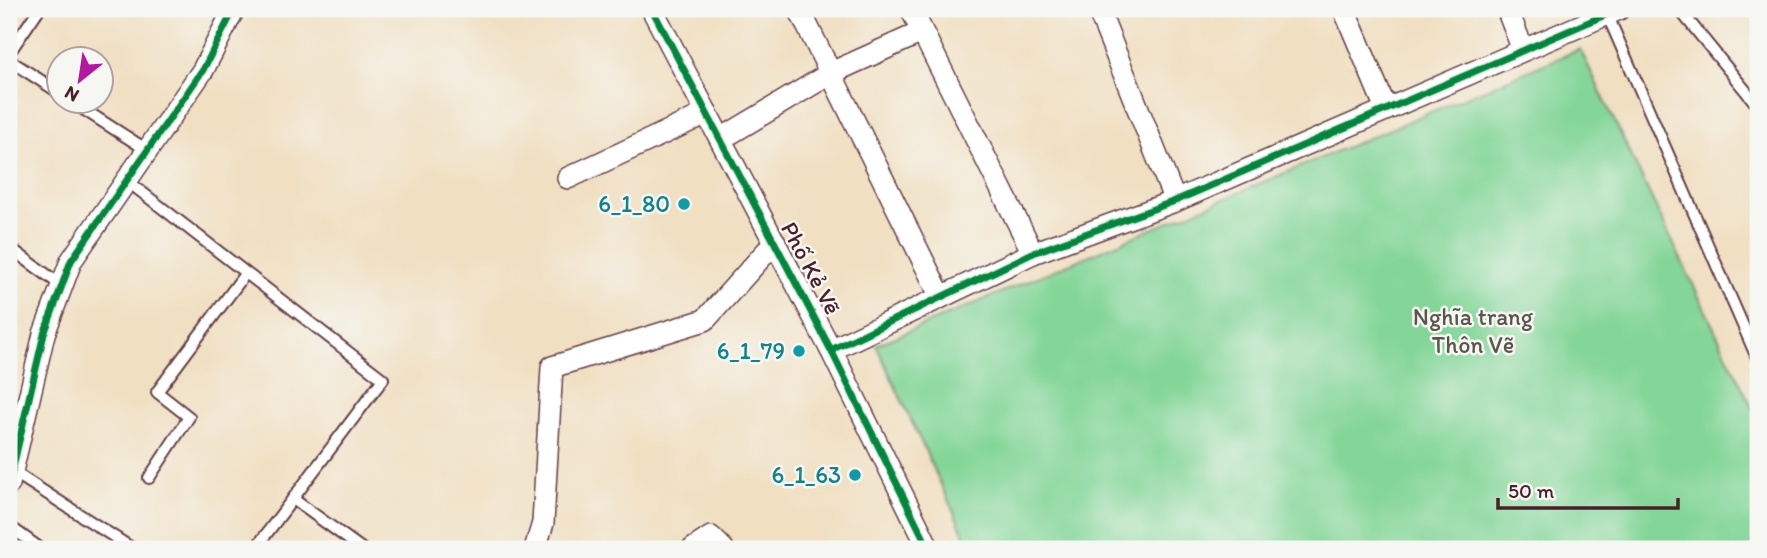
<svg xmlns="http://www.w3.org/2000/svg" width="1767" height="558" viewBox="0 0 1767 558" font-family="Itim,sans-serif">
<style>
.green{fill:#83d698;stroke:#667a62;stroke-width:2}
.lines{fill:none;stroke-linecap:round;stroke-linejoin:round}
.lane-casing{stroke:#633c42;stroke-width:14}
.street-casing{stroke:#633c42;stroke-width:24}
.lane{stroke:#fff;stroke-width:10}
.street{stroke:#fff;stroke-width:21}
.cycleway-casing{stroke:#f6f6f2;stroke-width:11}
.cycleway{stroke:#00873e;stroke-width:7}
.culture-dot{fill:#0f9aa8;stroke:#f6f6f2;stroke-width:2.5}
.labels{text-anchor:middle;stroke-width:5;stroke-linejoin:round;paint-order:stroke}
.culture-label{font-size:24px;fill:#0d838f;stroke:#f6f6f2;text-anchor:end}
.street-label{font-size:24px;fill:#4a1f2b;stroke:#f6f6f2}
.park-label{font-size:24px;fill:#5b564c;stroke:#f6f6f2}
</style>
<rect width="100%" height="100%" fill="#f6f6f2"/>
<filter id="ink" filterUnits="userSpaceOnUse"><feTurbulence type="fractalNoise" baseFrequency=".0143" numOctaves="2"/><feDisplacementMap in="SourceGraphic" scale="14" xChannelSelector="R" yChannelSelector="G"/><feConvolveMatrix kernelMatrix="1 2 1 2 8 2 1 2 1" color-interpolation-filters="sRGB"/></filter>
<filter id="wash" filterUnits="userSpaceOnUse"><feTurbulence type="fractalNoise" baseFrequency=".00686" numOctaves="4" result="noise"/><feDisplacementMap in="SourceGraphic" scale="28" xChannelSelector="R" yChannelSelector="G"/><feGaussianBlur stdDeviation="1.57" result="paint"/><feColorMatrix in="noise" values="0 0 0 0 0 0 0 0 0 0 0 0 0 0 0 0 0 1.4 0 .05"/><feComposite in="paint" operator="in"/></filter>
<g filter="url(#wash)">
<rect width="100%" height="100%" fill="#f0dfc1"/>
<path class="green" d="M1580 49 1758 420V549H971L876 345Z"/>
</g>
<g filter="url(#ink)">
<g class="lines">
<defs>
<g id="lane">
<path d="M1679 9 1758 106"/>
<path d="M1607 14 1758 360"/>
<path d="M9 53 39 9"/>
<path d="M9 60 60 93"/>
<path d="M72 102 147 150"/>
<path d="M126 180 383 379 255 549"/>
<path d="M9 247 62 286"/>
<path d="M12 471 133 549"/>
<path d="M149 478 189 417 157 392 245 274"/>
<path d="M293 499 362 549"/>
<path d="M9 526 41 549"/>
</g>
<g id="street">
<path d="M652 9 831 350 929 549"/>
<path d="M799 9 941 297"/>
<path d="M911 9 1033 253"/>
<path d="M1098 9 1175 201"/>
<path d="M1344 9 1386 109"/>
<path d="M1507 9 1523 50"/>
<path d="M721 139 831 73 922 32"/>
<path d="M568 178 707 113"/>
<path d="M831 350 1033 253 1175 201 1619 9"/>
<path d="M9 484 44 334 71 261 203 70 234 9"/>
<path d="M535 549 543 523 552 367 705 320 775 242"/>
<path d="M693 549 711 537 723 549"/>
</g>
</defs>
<use href="#lane" class="lane-casing"/>
<use href="#street" class="street-casing"/>
<use href="#lane" class="lane"/>
<use href="#street" class="street"/>
<defs>
<g id="cycleway">
<path d="M652 9 831 350 929 549"/>
<path d="M831 350 1033 253 1175 201 1619 9"/>
<path d="M9 484 44 334 71 261 203 70 234 9"/>
</g>
</defs>
<use href="#cycleway" class="cycleway-casing"/>
<use href="#cycleway" class="cycleway"/>
</g>
</g>
<g class="culture-dot">
<circle cx="684" cy="204" r="7"/>
<circle cx="799" cy="351" r="7"/>
<circle cx="855" cy="475" r="7"/>
</g>
<g class="labels">
<g class="culture-label">
<text x="670" y="212">6_1_80</text>
<text x="785" y="359">6_1_79</text>
<text x="841" y="483">6_1_63</text>
</g>
<g class="street-label">
<text transform="translate(811 268) rotate(62)" y="8">Phố Kẻ Vẽ</text>
</g>
<g class="park-label">
<text x="1473" y="325">Nghĩa trang<tspan x="1473" dy="28">Thôn Vẽ</tspan></text>
</g>
</g>
<rect width="1767" height="558" fill="none" stroke="#f6f6f2" stroke-width="35"/>
<g transform="translate(80 80) rotate(210)"><circle r="33" fill="#f6f6f2" stroke="#b1a0a2" stroke-width="2"/>
<path d="M0-5L12 26L0 18L-12 26Z" fill="#b5179e"/>
<text y="-10" font-size="19" font-weight="bold" text-anchor="middle" fill="#4a1f2b">N</text>
</g>
<path d="M1498 498v10h180v-10" fill="none" stroke="#4a1f2b" stroke-width="3.5"/>
<text x="1508" y="498" font-size="21" fill="#4a1f2b" stroke="#f6f6f2" stroke-width="5" paint-order="stroke">50 m</text>
</svg>
